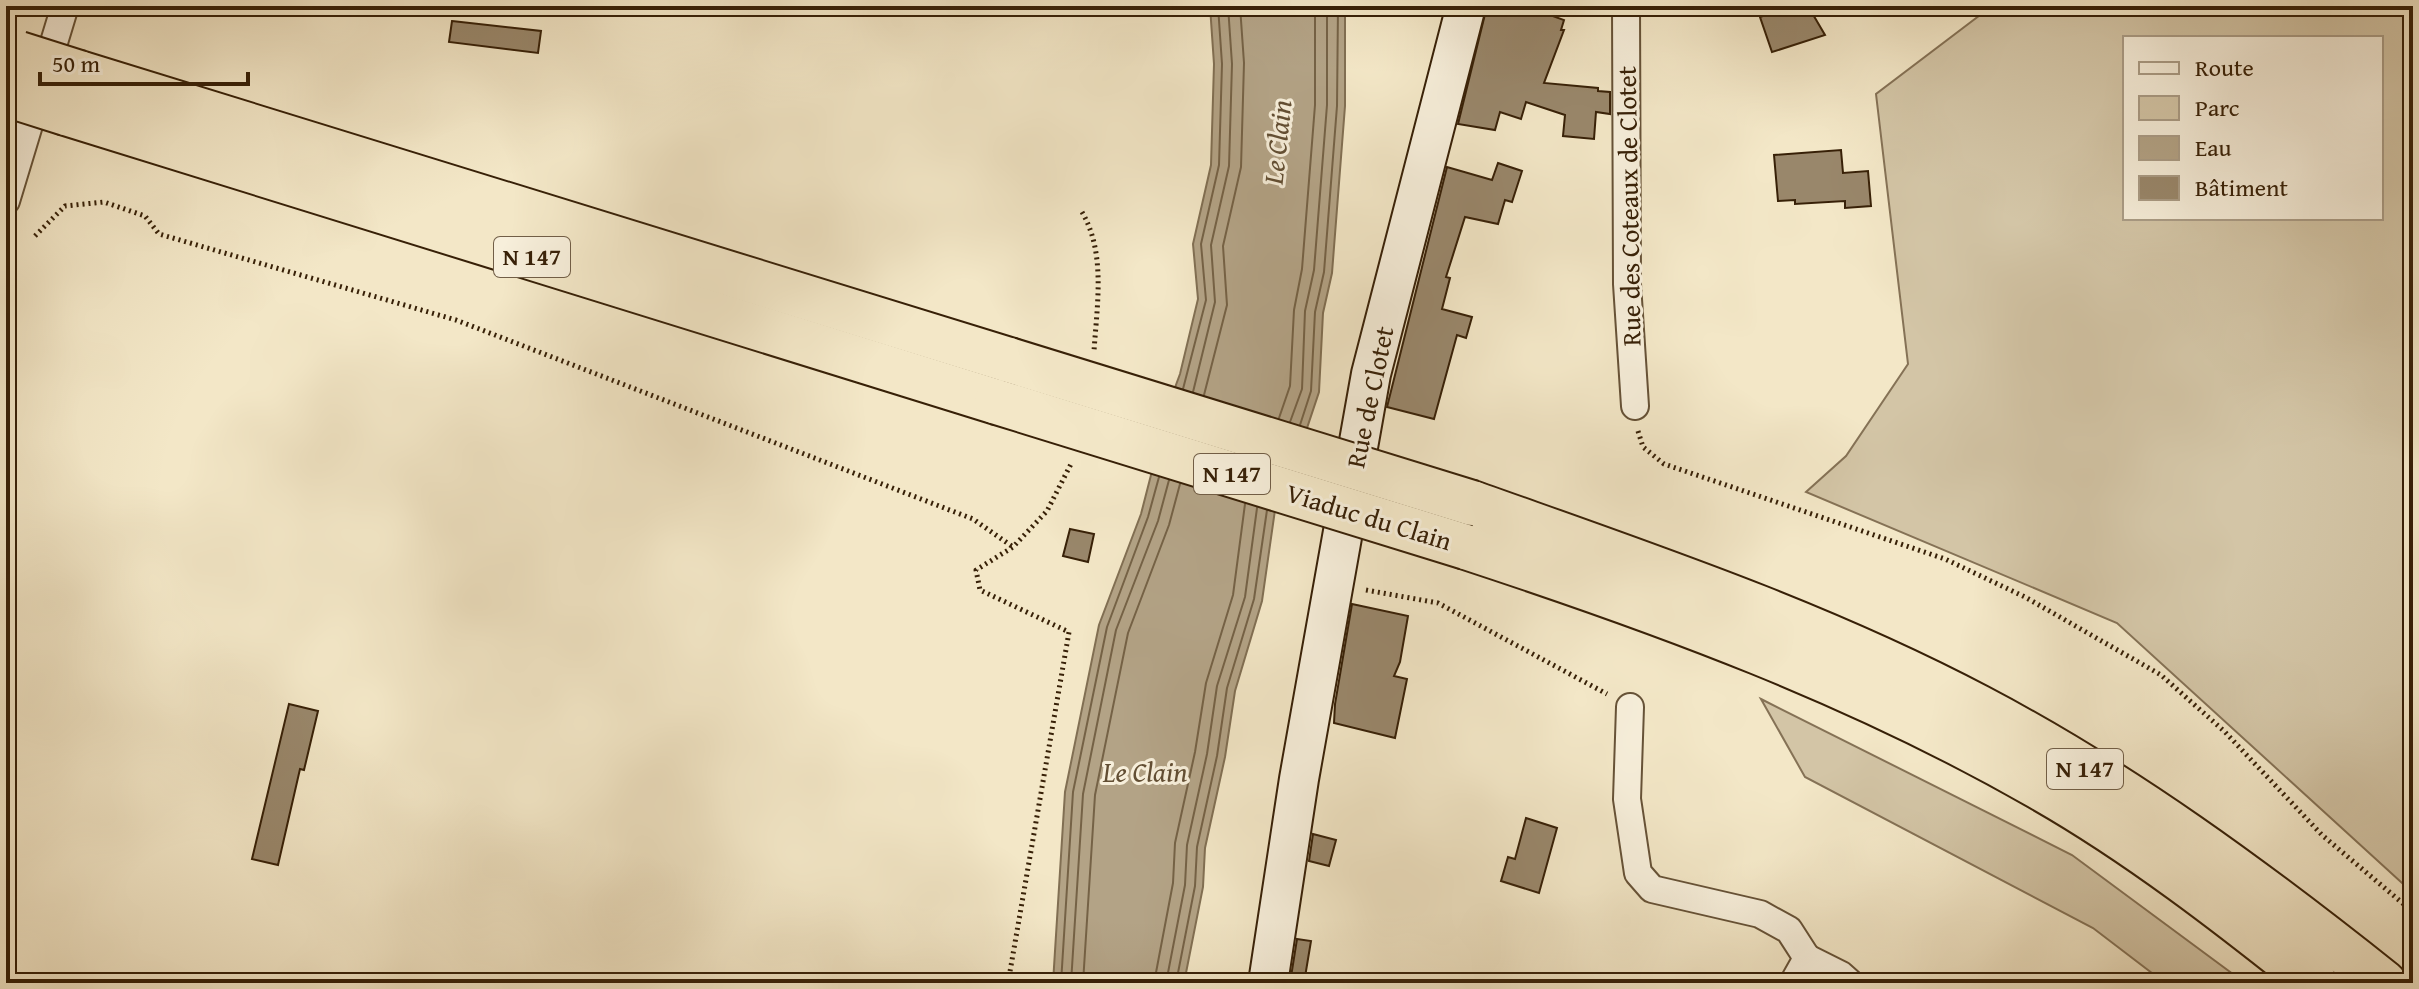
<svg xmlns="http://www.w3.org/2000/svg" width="2419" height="989" viewBox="0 0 2419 989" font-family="'Gentium Book Plus',serif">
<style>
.green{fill:#d3c5a6;stroke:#857256;stroke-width:2;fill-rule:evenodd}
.water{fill:#b3a386;stroke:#816f53;stroke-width:2}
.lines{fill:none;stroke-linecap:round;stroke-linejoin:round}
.shore{stroke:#756246;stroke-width:2}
.building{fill:#99876b;stroke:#372007;stroke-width:2}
.street-casing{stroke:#665237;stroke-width:30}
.secondary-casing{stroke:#372007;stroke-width:42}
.highway-casing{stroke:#372007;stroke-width:48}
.path{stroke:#372007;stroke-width:5;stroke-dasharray:2 4;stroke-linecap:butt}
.street{stroke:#f7efdb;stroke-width:26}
.secondary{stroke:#f7efdb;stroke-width:38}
.highway{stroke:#f3e7c7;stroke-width:44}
.highway-bridge-casing{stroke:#372007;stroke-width:48;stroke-linecap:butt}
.highway-bridge{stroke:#f3e7c7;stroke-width:44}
.labels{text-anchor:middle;stroke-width:6;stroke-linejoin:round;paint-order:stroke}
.shield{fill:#f7efdb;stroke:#715e47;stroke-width:2}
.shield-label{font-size:24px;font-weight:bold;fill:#372007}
.street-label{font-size:26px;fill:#372007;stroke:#f7efdb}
.water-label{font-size:28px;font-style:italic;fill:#624e33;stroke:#f7efdb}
</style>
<rect width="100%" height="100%" fill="#f3e7c7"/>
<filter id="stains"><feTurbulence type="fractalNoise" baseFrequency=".0025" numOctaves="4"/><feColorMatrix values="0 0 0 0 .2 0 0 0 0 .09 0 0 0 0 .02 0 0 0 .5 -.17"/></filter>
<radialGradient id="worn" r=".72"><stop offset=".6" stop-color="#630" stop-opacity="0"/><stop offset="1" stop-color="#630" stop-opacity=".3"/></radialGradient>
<g class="green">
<path d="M1992 6H2413V893L2117 623 1806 492 1846 456 1908 364 1876 94ZM2125 38H2381V218H2125Z"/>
<path d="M1761 699 2072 855 2245 983H2165L2093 928 1805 777Z"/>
</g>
<path class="water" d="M1210 6H1345V106L1332 273 1323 313 1319 392 1292 473 1276 503 1262 601 1235 691 1225 757 1205 848 1203 887 1184 983H1053L1065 792 1099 625 1141 514 1170 401 1180 374 1198 299 1193 244 1211 165 1214 64Z"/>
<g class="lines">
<g class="shore">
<path d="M1183 389 1206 300 1201 244 1219 165 1222 64 1218 6"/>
<path d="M1193 392 1215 302 1211 245 1229 166 1232 64 1228 6"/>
<path d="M1204 395 1227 305 1223 246 1241 167 1244 63 1240 6"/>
<path d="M1279 418 1290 386 1294 310 1302 269 1315 105V6"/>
<path d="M1290 422 1302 389 1305 311 1314 270 1327 105V6"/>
<path d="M1300 425 1311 391 1315 312 1324 272 1337 106 1338 6"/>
<path d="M1061 983 1073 792 1107 627 1148 517 1159 477"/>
<path d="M1071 983 1083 794 1116 630 1158 521 1169 480"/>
<path d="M1083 983 1095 795 1128 633 1169 525 1180 484"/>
<path d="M1154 983 1173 883 1175 843 1195 752 1206 683 1233 595 1245 504"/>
<path d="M1166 983 1185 885 1187 845 1207 754 1217 686 1245 597 1257 508"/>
<path d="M1176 983 1195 886 1197 847 1217 756 1227 688 1254 599 1267 510"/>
</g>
</g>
<g class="building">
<path d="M1487 6H1525L1564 20 1561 30H1564L1544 83 1598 88V91L1610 92V114L1596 112 1594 139 1563 136 1565 115 1526 102 1521 119 1500 112 1495 130 1458 124Z"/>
<path d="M1792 6H1808L1825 35 1772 52 1760 17Z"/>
<path d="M452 21 541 31 538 53 449 42Z"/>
<path d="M1841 150 1843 173 1868 171 1871 206 1845 208V201L1795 204V200L1778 201 1774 155Z"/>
<path d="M1498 163 1522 171 1512 202 1505 200 1498 224 1465 217 1446 277 1450 278 1442 309 1472 317 1466 338 1457 335 1434 419 1387 407 1447 167 1492 180Z"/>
<path d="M1070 529 1094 534 1088 562 1063 556Z"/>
<path d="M1352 604 1408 616 1400 662 1394 676 1407 679 1395 738 1334 723 1335 704Z"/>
<path d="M289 704 318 711 304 770 300 769 278 865 252 859Z"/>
<path d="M1526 818 1557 828 1539 893 1501 881 1508 857 1515 859Z"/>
<path d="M1313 834 1336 840 1329 866 1309 861Z"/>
<path d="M1297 939 1311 941 1304 983H1290Z"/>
</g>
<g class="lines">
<defs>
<g id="street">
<path d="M1626 6 1627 284 1635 406"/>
<path d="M6 201 65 6"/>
<path d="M1630 707 1627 799 1638 873 1652 889 1760 914 1789 930 1807 958 1793 983"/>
<path d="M1807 958 1841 975 1850 983"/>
</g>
<path id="secondary" d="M1268 983 1299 779 1371 374 1466 6"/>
<g id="highway">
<path d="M79 73 1009 360"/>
<path d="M66 113 997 402"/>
<path d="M1472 503C1643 564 1817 622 1978 707 2123 783 2256 881 2384 983"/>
<path d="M1466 547C1664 612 1858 683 2039 787 2136 842 2229 914 2315 983"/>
</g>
</defs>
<use href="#street" class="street-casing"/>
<use href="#secondary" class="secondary-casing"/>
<use href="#highway" class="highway-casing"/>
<g class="path">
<path d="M1082 212C1106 253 1097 305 1094 351"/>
<path d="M35 236 65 206 104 202 145 216 159 234 456 320 973 519 1013 547"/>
<path d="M1638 431 1643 447 1664 464 1945 559 2025 597 2161 675 2225 732 2322 835 2413 912"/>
<path d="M1366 590 1438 603 1607 694"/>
<path d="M1008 983 1069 632 980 590 976 570 1013 547 1047 511 1072 462"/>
</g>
<use href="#street" class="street"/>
<use href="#secondary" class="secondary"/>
<use href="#highway" class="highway"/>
<defs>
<g id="highway-bridge">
<path d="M19 54 79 73"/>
<path d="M6 94 66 113"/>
<path d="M1009 360 1472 503"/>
<path d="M997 402 1466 547"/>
</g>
</defs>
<use href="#highway-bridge" class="highway-bridge-casing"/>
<use href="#highway-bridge" class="highway-bridge"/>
</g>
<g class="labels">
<g class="shield">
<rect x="494" y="237" width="76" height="40" rx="6"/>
<rect x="1194" y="454" width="76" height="40" rx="6"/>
<rect x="2047" y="749" width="76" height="40" rx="6"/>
</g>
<g class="shield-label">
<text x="532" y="265">N 147</text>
<text x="1232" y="482">N 147</text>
<text x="2085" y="777">N 147</text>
</g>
<g class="street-label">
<text transform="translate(1629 206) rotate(-91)" y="9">Rue des Coteaux de Clotet</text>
<text transform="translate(1370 397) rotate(-78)" y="9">Rue de Clotet</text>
<text transform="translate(1369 517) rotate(17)" y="9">Viaduc du Clain</text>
</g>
<g class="water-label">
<text transform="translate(1277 142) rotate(-84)" y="10">Le Clain</text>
<text x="1145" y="782">Le Clain</text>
</g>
</g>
<rect width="2419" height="989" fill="none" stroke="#f3e7c7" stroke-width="32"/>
<rect x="8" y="8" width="2403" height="973" fill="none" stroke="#372007" stroke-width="4"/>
<rect x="16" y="16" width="2387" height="957" fill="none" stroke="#372007" stroke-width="2"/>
<rect x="2123" y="36" width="260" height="184" fill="#f7efdb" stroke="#aa9c86" stroke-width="2"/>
<rect x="2139" y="62" width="40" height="12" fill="#f7efdb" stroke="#aa9c86" stroke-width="2"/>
<text x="2195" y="76" font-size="24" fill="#372007">Route</text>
<rect x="2139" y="96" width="40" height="24" fill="#d3c5a6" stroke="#aa9c86" stroke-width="2"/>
<text x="2195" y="116" font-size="24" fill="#372007">Parc</text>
<rect x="2139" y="136" width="40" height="24" fill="#b3a386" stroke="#aa9c86" stroke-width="2"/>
<text x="2195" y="156" font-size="24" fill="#372007">Eau</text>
<rect x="2139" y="176" width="40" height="24" fill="#99876b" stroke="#aa9c86" stroke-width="2"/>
<text x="2195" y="196" font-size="24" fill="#372007">Bâtiment</text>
<path d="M40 72v12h208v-12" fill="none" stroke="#372007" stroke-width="4"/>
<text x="52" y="72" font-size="24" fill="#372007" stroke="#f7efdb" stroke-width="6" paint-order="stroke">50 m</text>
<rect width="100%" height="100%" filter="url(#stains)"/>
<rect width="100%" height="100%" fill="url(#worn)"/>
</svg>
